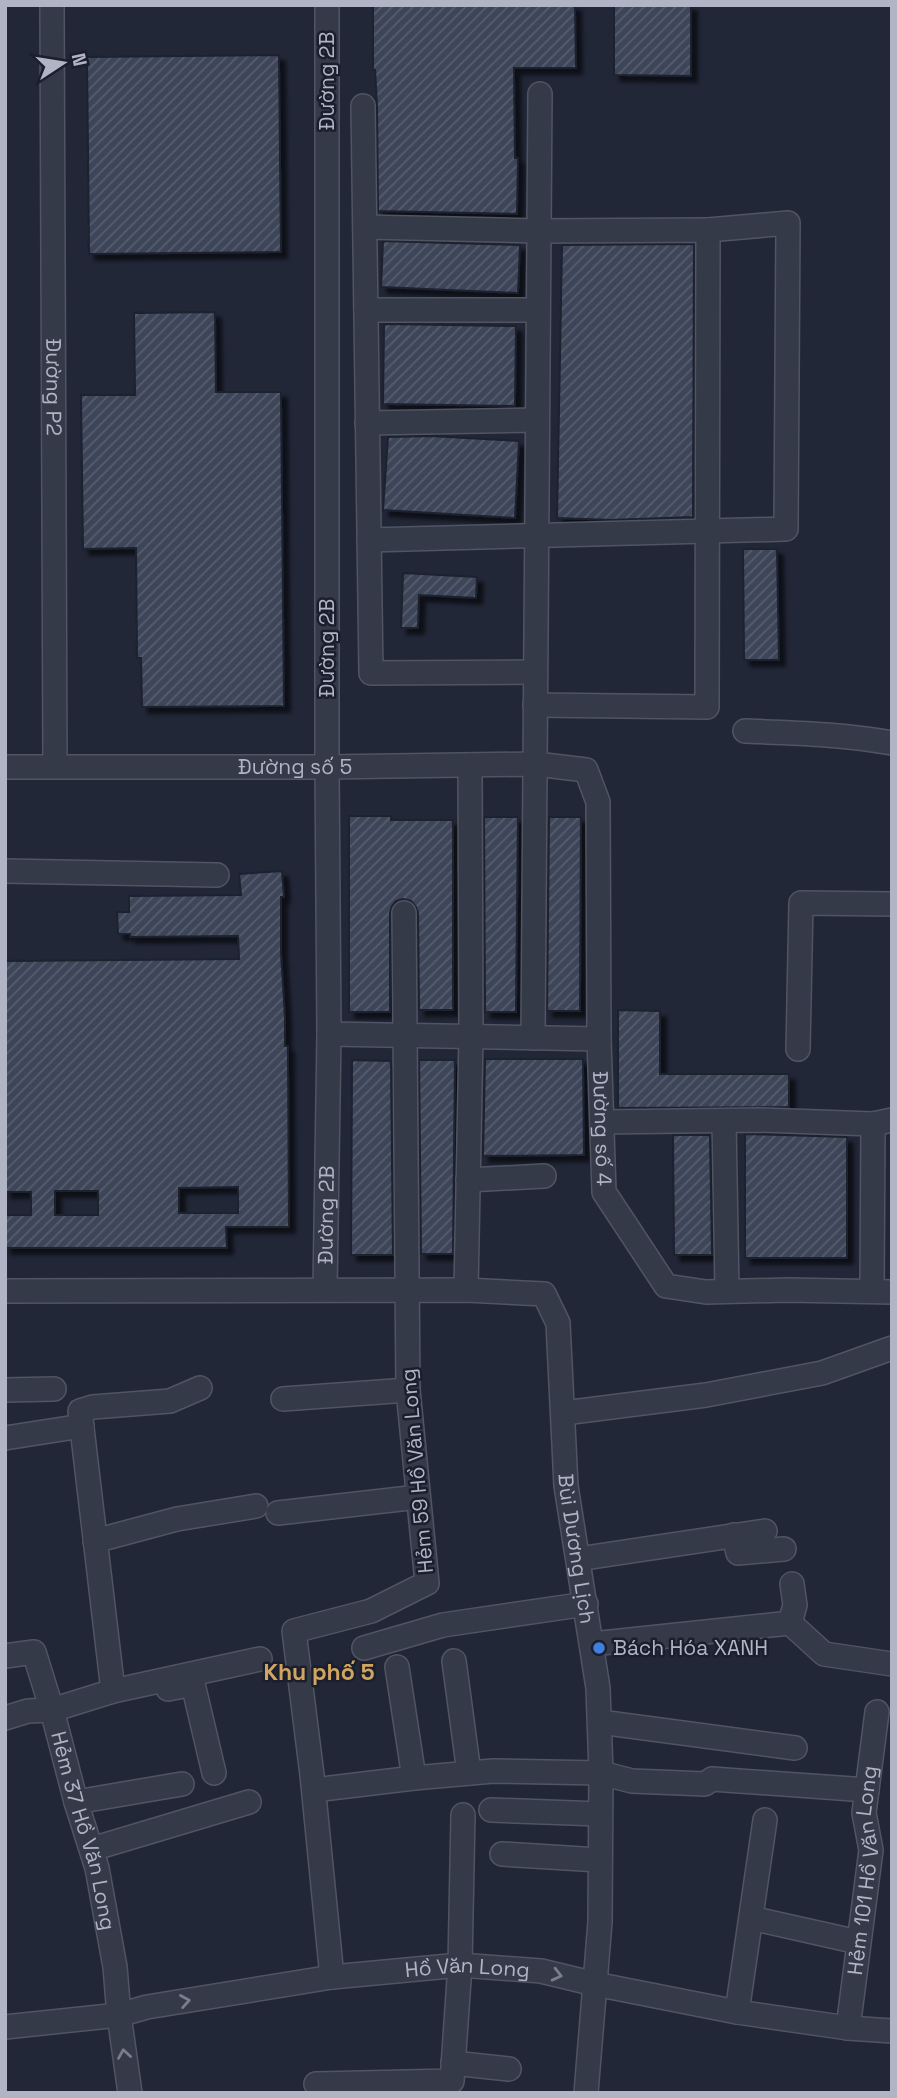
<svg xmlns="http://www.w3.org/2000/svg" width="897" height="2098" viewBox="0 0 897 2098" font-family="'Space Grotesk',sans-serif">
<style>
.building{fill:url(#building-hatch);stroke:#1d212f;stroke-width:2;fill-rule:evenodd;filter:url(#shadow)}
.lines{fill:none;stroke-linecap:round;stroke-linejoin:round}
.minor-casing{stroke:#505463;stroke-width:26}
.minor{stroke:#353a49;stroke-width:23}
.oneway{stroke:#797d8d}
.shop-dot{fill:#3f7fe0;stroke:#1b1f2d;stroke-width:2.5}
.labels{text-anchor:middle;stroke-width:5;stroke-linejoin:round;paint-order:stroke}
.street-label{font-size:21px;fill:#b0b4c5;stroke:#1b1f2d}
.poi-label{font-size:21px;fill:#b0b4c5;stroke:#1b1f2d;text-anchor:start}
.neighbourhood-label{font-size:23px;font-weight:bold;fill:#cfa561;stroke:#1b1f2d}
</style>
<defs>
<pattern id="building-hatch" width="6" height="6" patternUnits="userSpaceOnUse" patternTransform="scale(1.75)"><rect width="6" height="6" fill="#3e4558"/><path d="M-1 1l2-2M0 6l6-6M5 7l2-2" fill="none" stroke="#575d6e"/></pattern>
<filter id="shadow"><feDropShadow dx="6" dy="6" stdDeviation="2" flood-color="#0009"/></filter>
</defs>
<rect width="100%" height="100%" fill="#222738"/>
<g class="building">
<path d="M373 5H575L576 68H514L515 158H518L517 214 378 211 377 106 375 70H373Z"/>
<path d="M614 5H691V76L614 75Z"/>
<path d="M279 55 281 252 89 254 87 57Z"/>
<path d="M383 241 520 245 518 293 381 287Z"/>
<path d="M694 244 693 517 611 520 557 518 562 245Z"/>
<path d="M215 312 216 392H281L284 706 142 707 141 658H137L136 548 83 549 81 395H135L134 313Z"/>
<path d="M384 324 516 326 515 406 383 404Z"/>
<path d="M431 436 519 441 515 518 383 510 388 437Z"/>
<path d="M743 549H777L779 660H744Z"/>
<path d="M403 573 477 577 476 598 419 595 418 628H401Z"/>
<path d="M349 816H391V820H453V1010H419L418 913 416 907 411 901 403 899 396 901 392 906 390 913V1012H349Z"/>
<path d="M484 817H518L516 1012H485Z"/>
<path d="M549 817H581L580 1011H547Z"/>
<path d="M282 871 284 897H281V953L285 1017V1046H288L289 1227H226L227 1248H5V1215H31V1192H5V961L239 959 238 936 130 937V934H118L117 912H129V896L241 895 239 874ZM238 1187V1213H179V1188ZM55 1191H98V1215H55Z"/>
<path d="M618 1010 660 1011V1074H789V1107L618 1108Z"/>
<path d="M485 1059H583L584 1155 483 1156Z"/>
<path d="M352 1060 391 1061 393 1255H351Z"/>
<path d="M419 1060H455L453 1254H421Z"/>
<path d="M745 1134 847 1137V1258H745Z"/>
<path d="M673 1135H710L712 1255H674Z"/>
</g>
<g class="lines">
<defs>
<g id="minor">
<path id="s1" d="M52 5 55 766"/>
<path d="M363 106 371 673 535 672"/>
<path d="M365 227 539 231 708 230 707 707 535 705"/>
<path d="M366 310H538"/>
<path d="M367 423 537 420"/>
<path d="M369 540 786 529 788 223 708 230"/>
<path d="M745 731C795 733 843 734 892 743"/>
<path id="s2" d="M5 767H327L536 764 586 770 598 802 599 1039 604 1192 666 1286 706 1292 788 1290 892 1292"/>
<path d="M5 871 217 875"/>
<path d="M329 1034 599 1039"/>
<path d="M533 1038 540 94"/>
<path d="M798 1049 801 903 892 904"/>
<path d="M602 1122 759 1120 873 1124 892 1120"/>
<path d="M724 1122 727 1291"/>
<path d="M468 1180 544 1176"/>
<path id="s3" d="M325 1290 329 1034 327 767V5"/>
<path d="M466 1290 471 1037 470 765"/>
<path d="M872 1290 873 1124"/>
<path id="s4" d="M5 1291 466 1290 544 1294 558 1323 566 1486 598 1688 601 1773 600 1922 586 2093"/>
<path d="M5 1390 54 1389"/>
<path d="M283 1399 408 1390"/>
<path d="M564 1413 706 1395 822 1373 892 1348"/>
<path d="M5 1438 82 1426"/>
<path d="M278 1513 418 1497"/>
<path d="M734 1535 738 1553 784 1549"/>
<path d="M95 1541 177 1519 256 1506"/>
<path d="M578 1559 765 1531"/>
<path d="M790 1623 795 1605 792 1584"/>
<path d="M592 1644 790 1623 824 1654 892 1664"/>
<path d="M364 1648 443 1625 586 1604"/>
<path id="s5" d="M5 1656 34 1652 52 1710 76 1802 97 1868 115 1967 119 2015 130 2093"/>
<path d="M454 1661 469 1773"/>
<path d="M397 1667 414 1778"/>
<path d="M168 1689 193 1684 214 1773"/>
<path d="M113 1691 80 1411 93 1407 170 1401 200 1388"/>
<path d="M5 1718 28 1711 52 1710 113 1691 260 1659"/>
<path d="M600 1722 795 1748"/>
<path d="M314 1790 414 1778 493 1771 601 1773 632 1781 705 1784 712 1779 867 1790"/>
<path d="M76 1802 182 1784"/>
<path d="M491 1810 600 1814"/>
<path d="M92 1849 249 1802"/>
<path d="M502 1854 599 1860"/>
<path d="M751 1918 858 1942"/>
<path d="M332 1977 312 1775 294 1631 371 1611 427 1583 408 1390 404 913"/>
<path d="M737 2012 765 1820"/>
<path id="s6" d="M5 2027 119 2015 147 2007 332 1977 460 1965 541 1971 595 1984 737 2012 848 2028 892 2031"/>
<path id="s7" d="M848 2028 871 1850 864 1813 877 1712"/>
<path d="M453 2063 509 2069"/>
<path d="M316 2084 452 2081 460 1965 463 1815"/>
</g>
</defs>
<use href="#minor" class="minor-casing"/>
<use href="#minor" class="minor"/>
</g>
<defs><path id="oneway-chevron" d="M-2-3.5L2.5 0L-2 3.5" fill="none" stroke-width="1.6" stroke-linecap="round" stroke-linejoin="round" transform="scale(1.75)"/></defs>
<g class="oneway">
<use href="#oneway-chevron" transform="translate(557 1975) rotate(14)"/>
<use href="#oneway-chevron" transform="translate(185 2001) rotate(-10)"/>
<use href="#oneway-chevron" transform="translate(124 2054) rotate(-99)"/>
</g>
<circle class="shop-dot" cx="599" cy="1648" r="7"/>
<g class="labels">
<g class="street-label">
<text transform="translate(327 81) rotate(-90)" y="7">Đường 2B</text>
<text dy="7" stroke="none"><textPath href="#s1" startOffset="382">Đường P2</textPath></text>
<text transform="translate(327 648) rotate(-90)" y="7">Đường 2B</text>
<text dy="7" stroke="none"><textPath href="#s2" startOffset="290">Đường số 5</textPath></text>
<text dy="7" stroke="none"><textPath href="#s2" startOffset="942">Đường số 4</textPath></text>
<text dy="7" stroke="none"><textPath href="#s3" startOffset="75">Đường 2B</textPath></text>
<text transform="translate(417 1471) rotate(-95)" y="7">Hẻm 59 Hồ Văn Long</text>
<text dy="7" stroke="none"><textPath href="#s4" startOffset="798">Bùi Dương Lịch</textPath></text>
<text dy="7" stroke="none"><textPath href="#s5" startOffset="215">Hẻm 37 Hồ Văn Long</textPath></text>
<text dy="7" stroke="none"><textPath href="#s7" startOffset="159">Hẻm 101 Hồ Văn Long</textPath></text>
<text dy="7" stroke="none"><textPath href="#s6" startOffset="467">Hồ Văn Long</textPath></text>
</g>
<g class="poi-label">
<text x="613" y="1655">Bách Hóa XANH</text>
</g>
<g class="neighbourhood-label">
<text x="319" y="1680">Khu phố 5</text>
</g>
</g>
<rect width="897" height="2098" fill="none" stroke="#b0b4c5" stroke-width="14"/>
<g transform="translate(63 63) rotate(78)" stroke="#1b1f2d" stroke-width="5" paint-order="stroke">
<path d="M0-5L12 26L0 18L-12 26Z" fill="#b0b4c5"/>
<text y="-10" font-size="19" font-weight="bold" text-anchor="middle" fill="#b0b4c5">N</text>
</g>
</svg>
